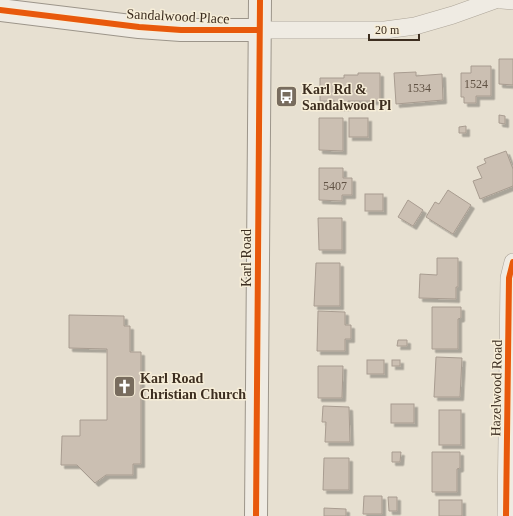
<svg xmlns="http://www.w3.org/2000/svg" width="513" height="516" viewBox="0 0 513 516" font-family="'Times New Roman',serif">
<style>
.building{fill:#cbbfb2;stroke:#a89c90;filter:url(#shadow)}
.lines{fill:none;stroke-linecap:round;stroke-linejoin:round}
.street-casing{stroke:#ada599;stroke-width:18}
.secondary-casing{stroke:#9c958a;stroke-width:24}
.street{stroke:#efebe3;stroke-width:17}
.secondary{stroke:#efebe3;stroke-width:22}
.cycleway-casing{stroke:#f7eed8;stroke-width:8}
.cycleway{stroke:#e8590c;stroke-width:6}
.labels{text-anchor:middle;stroke-width:3;stroke-linejoin:round;paint-order:stroke}
.number-label{font-size:12px;fill:#605244}
.street-label{font-size:14px;fill:#3d2e20;stroke:#f7eed8}
.poi-label{font-size:14px;font-weight:bold;fill:#3d2e20;stroke:#f7eed8;text-anchor:start}
</style>
<defs>
<filter id="shadow"><feDropShadow dx="3.5" dy="3.5" stdDeviation="0" flood-color="#0004"/></filter>
</defs>
<rect width="100%" height="100%" fill="#e7e0d1"/>
<g class="building">
<path d="M499 59H513V85L499 84Z"/>
<path d="M471 66H491V96H476V103H464V97H461V73H471Z"/>
<path d="M416 72V76L442 74 443 100 396 104 394 73Z"/>
<path d="M358 73H380V101H348V107H335V101H320V78H344V75H358Z"/>
<path d="M499 115 505 116V124L499 123Z"/>
<path d="M319 118H343V151L319 150Z"/>
<rect x="349" y="118" width="19" height="19"/>
<path d="M466 126V133H459V127Z"/>
<path d="M506 151 513 169V186L480 199 473 181 482 178 477 167 486 163 484 159Z"/>
<path d="M319 168H343V178H352V195H342V201L319 200Z"/>
<path d="M448 190 471 205 453 234 426 217 435 202 439 204Z"/>
<rect x="365" y="194" width="18" height="17"/>
<path d="M408 200 423 210 413 226 398 217Z"/>
<path d="M318 218H342V250H319Z"/>
<path d="M437 258H458V287H456V299L419 298 420 274 437 275Z"/>
<path d="M316 263H340V306H314Z"/>
<path d="M432 307H461V318L458 319V349H432Z"/>
<path d="M318 311 345 312V325H351V339H345V351H317Z"/>
<path d="M69 315 124 316V326H130V352H141V464H133V475H106L95 483 77 465H61L62 436H80V420H107V349L69 348Z"/>
<path d="M398 340H407V346H397Z"/>
<path d="M436 357 462 358 460 397H434Z"/>
<rect x="367" y="360" width="17" height="14"/>
<rect x="392" y="360" width="8" height="6"/>
<path d="M318 366H343L342 398H318Z"/>
<rect x="391" y="404" width="23" height="19"/>
<path d="M323 406 349 407 350 442H325L326 422H322Z"/>
<rect x="439" y="410" width="22" height="35"/>
<path d="M392 452H401L400 462H392Z"/>
<path d="M432 452H460V468L457 469V492H432Z"/>
<path d="M324 458H349V490H323Z"/>
<path d="M364 496H382V514H363Z"/>
<path d="M388 497H397V511H389Z"/>
<rect x="439" y="500" width="23" height="16"/>
<path d="M324 508 346 509V516H324Z"/>
</g>
<g class="lines">
<defs>
<g id="street">
<path d="M502 0 513 1"/>
<path d="M259 30H385L415 26 453 15 495 0"/>
<path d="M506 516 509 278 513 262"/>
</g>
<g id="secondary">
<path d="M0 10 139 27 181 30H259"/>
<path d="M256 516 260 0"/>
</g>
</defs>
<use href="#street" class="street-casing"/>
<use href="#secondary" class="secondary-casing"/>
<use href="#street" class="street"/>
<use href="#secondary" class="secondary"/>
<defs>
<g id="cycleway">
<path d="M0 10 139 27 181 30H259"/>
<path d="M256 516 260 0"/>
<path d="M506 516 509 278 513 262"/>
</g>
</defs>
<use href="#cycleway" class="cycleway-casing"/>
<use href="#cycleway" class="cycleway"/>
</g>
<defs>
<symbol id="bus-square" viewBox="-11 -11 22 22"><rect x="-9" y="-9" width="18" height="18" rx="4" fill="#786c5e" stroke="#f7eed8"/><path d="M-5-6H5V4H4V6H2V4H-2V6H-4V4H-5ZM-3.5-4V0h7V-4ZM-3.5 1.2v1.5H-2V1.2ZM2 1.2v1.5H3.5V1.2Z" fill="#fff"/></symbol>
<symbol id="church-square" viewBox="-11 -11 22 22"><rect x="-9" y="-9" width="18" height="18" rx="4" fill="#786c5e" stroke="#f7eed8"/><path d="M-1.2-6h2.4v3.5h3.3v2.4h-3.3V6h-2.4V-.1h-3.3v-2.4h3.3Z" fill="#fff"/></symbol>
</defs>
<g fill-rule="evenodd">
<use href="#bus-square" x="274" y="84" width="25" height="25"/>
<use href="#church-square" x="112" y="374" width="25" height="25"/>
</g>
<g class="labels">
<g class="number-label">
<text x="476" y="88">1524</text>
<text x="419" y="92">1534</text>
<text x="335" y="190">5407</text>
</g>
<g class="street-label">
<text transform="translate(178 16) rotate(3)" y="5">Sandalwood Place</text>
<text transform="translate(246 258) rotate(-90)" y="5">Karl Road</text>
<text transform="translate(496 388) rotate(-89)" y="5">Hazelwood Road</text>
</g>
<g class="poi-label">
<text x="302" y="94">Karl Rd &amp;<tspan x="302" dy="16">Sandalwood Pl</tspan></text>
<text x="140" y="383">Karl Road<tspan x="140" dy="16">Christian Church</tspan></text>
</g>
</g>
<path d="M369 34v6h50v-6" fill="none" stroke="#3d2e20" stroke-width="2"/>
<text x="375" y="34" font-size="12" fill="#3d2e20" stroke="#f7eed8" stroke-width="3" paint-order="stroke">20 m</text>
</svg>
